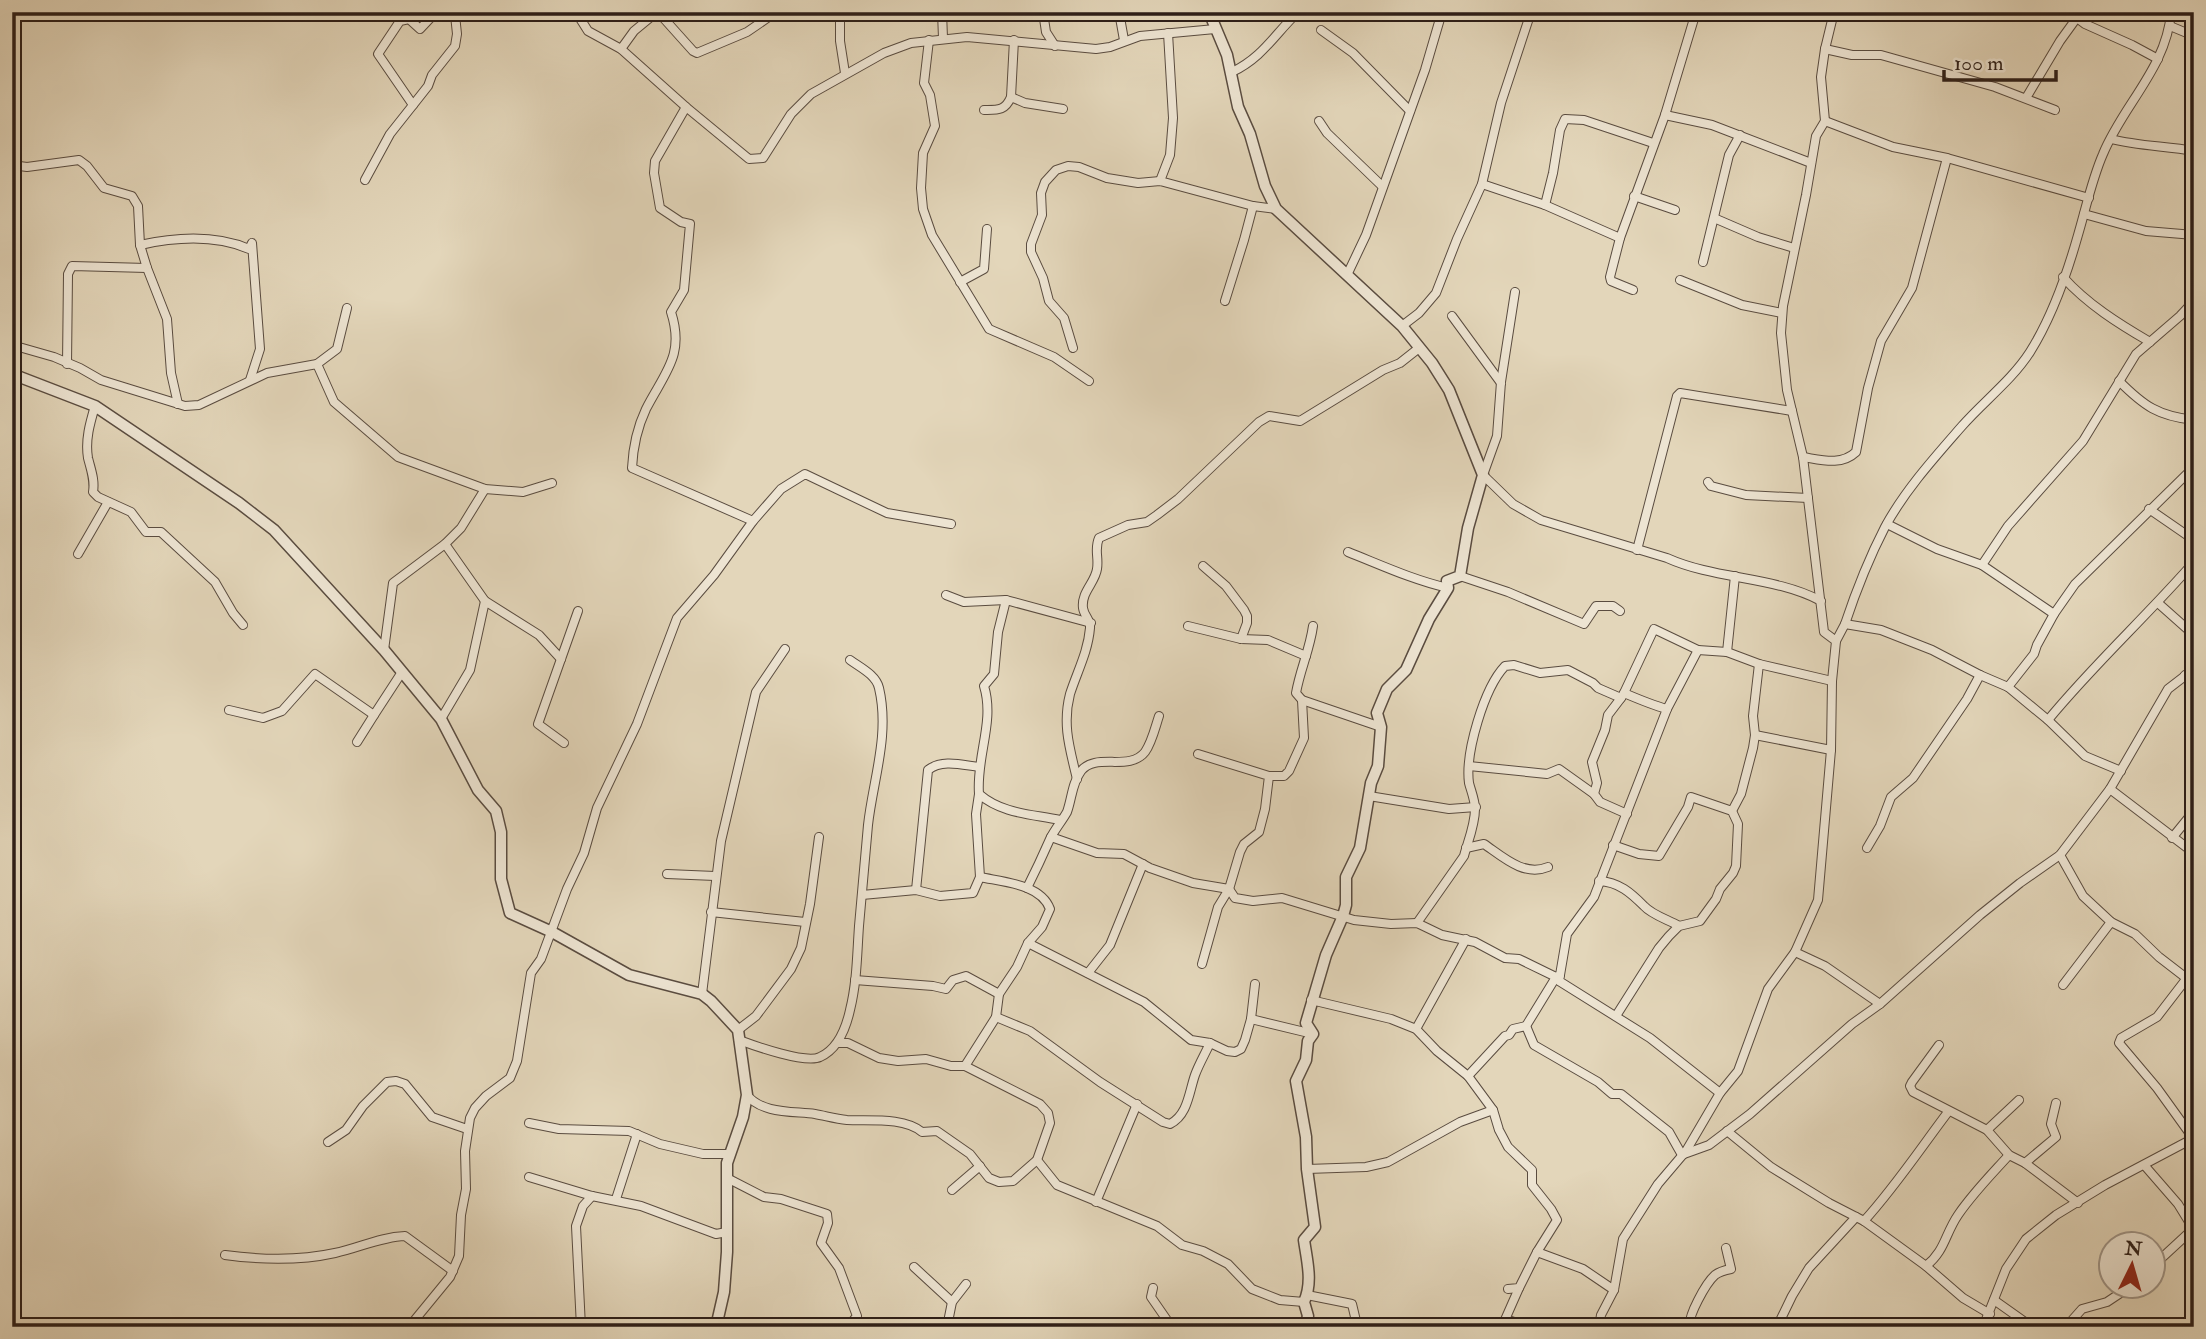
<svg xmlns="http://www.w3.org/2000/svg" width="2206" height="1339" viewBox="0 0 2206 1339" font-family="'IM FELL Double Pica',serif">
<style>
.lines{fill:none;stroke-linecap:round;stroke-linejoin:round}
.minor-casing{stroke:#5a4c40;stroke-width:10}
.tertiary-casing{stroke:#5a4c40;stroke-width:13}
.minor{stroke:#ede4d2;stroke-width:8}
.tertiary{stroke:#ede4d2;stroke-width:10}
</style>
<rect width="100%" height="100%" fill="#e3d6ba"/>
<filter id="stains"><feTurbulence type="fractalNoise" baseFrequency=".00286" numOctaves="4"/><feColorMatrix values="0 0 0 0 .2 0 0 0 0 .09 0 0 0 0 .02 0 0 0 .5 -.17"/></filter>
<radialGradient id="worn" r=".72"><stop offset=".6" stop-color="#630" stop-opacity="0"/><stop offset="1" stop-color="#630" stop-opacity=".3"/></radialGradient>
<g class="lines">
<defs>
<g id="minor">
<path d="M576 12 588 31 621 49 686 107 749 159 763 158 791 114 811 94 884 53 911 43 967 37 1096 49 1110 47 1140 36 1215 29"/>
<path d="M658 12 693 51 697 53 747 32 776 12"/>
<path d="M840 12V41L845 73"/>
<path d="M942 12 943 38"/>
<path d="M1043 12 1046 32 1055 46"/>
<path d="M1119 12 1124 40"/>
<path d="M1800 12 1833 17"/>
<path d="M2042 12 2077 18 2085 24 2132 45 2158 59"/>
<path d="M2170 26 2194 36"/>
<path d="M1321 30 1353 53 1410 111"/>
<path d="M929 40 924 83 930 95 935 126 923 153 921 188 923 209 932 235 989 329 1054 357 1089 381"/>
<path d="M621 49 634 31 657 12"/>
<path d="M1825 49 1852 55H1881L1995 87 2055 110"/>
<path d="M1232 72C1263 57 1274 35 1298 12"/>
<path d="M1011 97 1025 103 1063 109"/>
<path d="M2026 98 2060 41 2081 12"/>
<path d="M413 105 428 86 432 75 455 46 457 34 455 15"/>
<path d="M686 107 655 161 654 173 660 208 681 222 690 224 684 290 671 312C685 355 665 372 646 409 637 428 633 447 632 468L753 521"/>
<path d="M984 110C998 110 1005 111 1011 97L1014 40"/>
<path d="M1665 115 1712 125 1811 163"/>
<path d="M1319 121 1327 133 1382 186"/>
<path d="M2111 139C2138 146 2166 146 2194 151"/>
<path d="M1947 158 2089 198"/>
<path d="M12 165 27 167 79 160 87 166 104 188 132 196 138 206 140 245 147 268 167 319 171 373 178 404"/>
<path d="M365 180 390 134 413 105 378 54 400 21 409 19 420 29 436 12"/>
<path d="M1160 181 1170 155 1173 118 1168 33"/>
<path d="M1482 184 1545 205 1620 238"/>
<path d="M1634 196 1675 210"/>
<path d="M1545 205 1553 173 1560 130 1565 119 1584 120 1653 143"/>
<path d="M2084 214 2146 231 2194 235"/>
<path d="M1714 218 1758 237 1794 248"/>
<path d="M140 245C176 237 214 234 249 249L252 243 260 349 250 380"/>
<path d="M1703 262 1729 155 1740 135"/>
<path d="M1348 273 1366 235 1425 70 1442 12"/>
<path d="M2063 277C2087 304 2119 324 2150 342"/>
<path d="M1680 280 1742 305 1782 313"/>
<path d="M960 282 984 269 987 229"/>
<path d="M1633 290 1611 281 1610 277 1620 238 1665 115 1696 12"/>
<path d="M1515 292 1501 382 1497 436 1483 475 1513 504 1541 520 1667 558C1716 580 1774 576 1821 601"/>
<path d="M1225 301 1244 240 1253 206"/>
<path d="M1452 316 1501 383"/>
<path d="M1402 326 1419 313 1436 293 1457 239 1482 184 1501 103 1531 12"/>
<path d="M12 345 54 357 80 368 101 380 185 406 199 405 267 373 317 364 334 402 398 457 485 489 523 492 552 483"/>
<path d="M1073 348 1064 318 1049 301 1043 278 1031 252V244L1042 215 1041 193 1045 182 1056 170 1068 166 1079 167 1107 178 1138 183 1160 181 1253 206 1276 209"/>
<path d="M67 364 68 274 72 266 147 268"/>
<path d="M317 364 337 349 347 308"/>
<path d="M2119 381C2144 406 2158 416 2194 420"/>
<path d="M95 406C90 423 85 440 88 458 91 470 95 480 93 492L98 497 131 512 146 532H161L215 582 233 613 243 625"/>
<path d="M1803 457C1822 460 1841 466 1856 452L1868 388 1881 341 1912 288 1947 158 1893 147 1825 121"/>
<path d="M1708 482 1711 486 1746 495 1808 498"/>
<path d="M2149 509 2194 540"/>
<path d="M1887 524 1937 549 1982 565 2054 614"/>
<path d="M445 544 485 601"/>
<path d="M1637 550 1677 396 1680 393 1792 411"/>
<path d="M1348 552C1381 565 1413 580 1448 588"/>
<path d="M78 554 108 502"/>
<path d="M1982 565 2008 526 2083 441 2136 354 2180 316 2194 301"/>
<path d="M1203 566 1226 586 1244 610 1247 616V623L1241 639"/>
<path d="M1460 576 1508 592 1584 624 1596 606H1613L1620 611"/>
<path d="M946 595 964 602 1006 600 1091 623"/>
<path d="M1006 600 998 632 994 674 984 686C995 722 976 756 979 794 1002 814 1032 814 1060 820"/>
<path d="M2158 603 2194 635"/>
<path d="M1845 624C1856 591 1869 558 1885 527 1905 490 1935 457 1962 426 1984 401 2012 380 2030 352 2052 317 2067 274 2078 235 2086 208 2092 179 2103 154 2123 105 2167 67 2171 12"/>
<path d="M1188 626 1241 639 1268 640 1306 656"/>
<path d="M1836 641 1845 624 1881 630 1932 650 1980 675 2008 687 2048 720 2085 756 2121 771"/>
<path d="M384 650 393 583 445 544 461 528 485 489"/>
<path d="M1727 652 1735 576"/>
<path d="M2185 675 2194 688"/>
<path d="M2008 687 2034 654 2037 645 2054 614 2075 584 2194 467"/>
<path d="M1624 693 1654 629 1698 650"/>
<path d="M1621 698 1608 715 1605 730 1592 762 1597 783 1594 794 1600 802 1627 814"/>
<path d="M1302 700 1381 727"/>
<path d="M229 710 263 718 282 711 315 674 374 715 402 672"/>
<path d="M441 719 470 670 485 601 539 635 561 659"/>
<path d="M2048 720C2094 664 2147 616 2194 562"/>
<path d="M1755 735 1831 750"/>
<path d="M357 742 374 715"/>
<path d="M564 743 538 724 578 611"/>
<path d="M1198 754 1269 776 1265 809 1259 832 1244 844 1240 852 1229 889 1218 907 1202 964"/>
<path d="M1469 766 1547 774 1559 769 1594 794"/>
<path d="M1269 776H1284L1289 771 1304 738 1302 700 1296 693C1300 670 1310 649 1313 626"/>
<path d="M1077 779C1070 749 1062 725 1070 694 1077 672 1088 652 1090 628 1091 620 1084 616 1083 608 1081 592 1095 583 1097 569 1099 557 1094 549 1099 538L1128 525 1147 522 1157 515 1178 499 1259 422 1269 416 1300 421 1383 370 1400 363 1419 348"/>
<path d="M2110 789 2194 853"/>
<path d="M1369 796 1449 809 1476 807"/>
<path d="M1732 811 1741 794 1753 748 1755 735 1753 716 1759 664"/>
<path d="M1051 837 1097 853 1124 854 1150 868 1193 883 1229 889"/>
<path d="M2172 838 2194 811"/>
<path d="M1613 845 1639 854 1659 856 1688 807 1691 797 1732 811 1738 824 1736 866 1733 873 1720 889 1716 899 1700 921 1679 926 1669 936 1659 948 1616 1016"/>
<path d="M1466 848 1484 844C1503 857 1524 877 1548 867"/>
<path d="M1867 848 1880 826 1891 797 1913 778 1967 699 1980 675"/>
<path d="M2060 855 2083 896 2111 922 2135 934 2159 957 2194 984"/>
<path d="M667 874 715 876"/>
<path d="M1599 881C1619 882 1631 893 1644 906 1652 915 1669 920 1679 926"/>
<path d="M1027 888C1035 872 1043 855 1050 839 1055 829 1062 821 1067 812 1072 798 1072 783 1081 771 1096 752 1129 772 1145 752 1152 742 1155 728 1159 716"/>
<path d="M1229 889 1235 898 1253 901 1282 898 1354 920 1391 924 1417 923 1442 935 1475 942 1505 958 1519 959 1556 977 1560 975 1559 981 1650 1038 1720 1093"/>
<path d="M916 890 928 770C942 759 962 765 979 767"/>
<path d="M862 895 916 890 940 896 973 893 980 877 976 814 979 794"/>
<path d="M711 912 805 922"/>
<path d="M1417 923 1464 856C1468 841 1475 825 1475 809 1475 800 1471 791 1469 783 1465 753 1484 688 1505 666L1514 665 1540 673 1568 670 1593 683 1598 688 1621 698 1624 693C1638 699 1652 705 1667 709"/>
<path d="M1028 943 1144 1002 1191 1040 1210 1043 1227 1051 1235 1052 1241 1049 1245 1040 1251 1019 1255 984"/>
<path d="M1795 952 1825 966 1880 1004"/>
<path d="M1088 973 1110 945 1143 864"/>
<path d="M1560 975 1567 934 1594 897 1667 709 1698 650 1727 652 1759 664 1832 681"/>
<path d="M2187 978 2157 1017 2121 1038 2119 1043 2157 1088 2193 1138"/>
<path d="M855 980 933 986 946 989 953 980 966 976 999 994"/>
<path d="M2063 985 2111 922"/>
<path d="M702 994 721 841 756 692 785 649"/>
<path d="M1311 1000 1391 1019 1416 1029 1437 1051 1468 1076 1493 1110 1499 1130 1508 1147 1532 1170V1185L1551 1209 1557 1220 1537 1252 1519 1288 1508 1289"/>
<path d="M996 1017 1030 1031 1100 1082 1163 1122 1170 1124C1188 1115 1189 1092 1195 1075 1199 1064 1205 1054 1210 1043"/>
<path d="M1251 1019 1313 1034"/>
<path d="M1526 1026 1556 977"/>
<path d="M1416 1029 1466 939"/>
<path d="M738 1030 756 1016 791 969 801 948 810 904 819 837"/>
<path d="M739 1040C755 1046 806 1064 820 1057 838 1049 846 1028 850 1010 857 982 857 954 859 926 862 892 865 858 868 825 873 780 890 735 879 688 876 675 861 668 850 660"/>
<path d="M1939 1045 1912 1082 1910 1086 1913 1092 1987 1130 2009 1155 2025 1163 2078 1203"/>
<path d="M965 1066 996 1017 999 994 1017 967 1028 943 1042 927 1050 909C1041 884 1003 882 980 877"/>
<path d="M1468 1076 1505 1036 1509 1035 1513 1029 1526 1026 1534 1045 1598 1082 1612 1094H1621L1669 1132 1682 1155"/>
<path d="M747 1095C762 1114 794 1111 815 1114 826 1116 836 1119 847 1120 870 1121 904 1117 922 1132L937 1131 970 1154 989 1178 999 1182 1013 1181 1037 1160 1043 1143 1050 1123 1048 1113 1040 1104 965 1066H951L926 1059 898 1061 879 1058 848 1043H838"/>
<path d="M529 1123 559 1129 629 1131 660 1144 703 1154H730"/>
<path d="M1987 1130 2019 1100"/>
<path d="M1727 1131 1771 1167 1829 1203 1864 1221 1926 1266 1963 1298 1990 1314"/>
<path d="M328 1142 346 1130 363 1106 387 1082 396 1081 405 1084 432 1117 467 1129"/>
<path d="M1684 1154 1709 1145 1750 1114 1852 1024 1880 1004 1980 915 2020 883 2060 855 2110 789 2168 689 2194 669"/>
<path d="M1037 1160 1057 1185 1157 1226 1182 1245 1203 1251 1228 1264 1252 1289 1280 1300 1304 1302"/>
<path d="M2025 1163 2056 1137 2051 1124 2056 1103"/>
<path d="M2145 1166 2178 1204 2194 1230"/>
<path d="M1307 1169 1366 1167 1388 1162 1460 1122 1493 1110"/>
<path d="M529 1177 592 1196 641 1206 716 1234 727 1232"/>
<path d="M727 1178 764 1197 781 1199 827 1214 828 1223 821 1243 839 1268 857 1316 852 1322 843 1327"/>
<path d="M952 1190 980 1166"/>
<path d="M616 1199 637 1134"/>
<path d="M1096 1202 1137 1104"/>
<path d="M1864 1221C1895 1187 1920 1149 1948 1112"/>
<path d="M1537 1252 1583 1269 1614 1290"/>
<path d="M225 1255C262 1260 299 1261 335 1253 359 1248 380 1237 405 1236L453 1271"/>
<path d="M2154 1265 2193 1229"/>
<path d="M1926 1266C1945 1251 1945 1234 1958 1215 1973 1193 1991 1175 2009 1155"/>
<path d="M914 1267 952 1302"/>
<path d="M1153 1288 1151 1297 1169 1323 1167 1327"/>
<path d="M1307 1295 1352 1304 1356 1321 1364 1327"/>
<path d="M1994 1300 2032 1327"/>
<path d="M1504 1322 1519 1288"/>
<path d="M409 1327 450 1277 459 1256 461 1215 466 1189 465 1151 470 1118 475 1108 486 1096 510 1078 517 1061 531 973 541 959 567 889 584 853 597 808 637 724 677 618 714 575 753 521 781 489 805 474 887 513 951 524"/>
<path d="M581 1327 576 1226 583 1206 592 1196"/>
<path d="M947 1327 952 1302 966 1284"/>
<path d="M1499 1327 1508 1320 1530 1327"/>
<path d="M1599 1327 1601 1315 1614 1290 1623 1239 1658 1184 1686 1151 1720 1093 1738 1071 1768 989 1795 952 1818 900 1831 750 1832 681 1836 641 1824 632 1803 457 1787 390 1781 333 1783 306 1806 195 1816 136 1825 121 1821 77 1825 49 1834 12"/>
<path d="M1690 1327C1687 1317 1706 1283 1715 1275 1719 1272 1726 1270 1731 1269L1726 1248"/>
<path d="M1777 1327 1792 1296 1809 1268 1856 1217"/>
<path d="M1983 1327 2006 1269 2026 1239 2056 1215 2105 1185 2194 1138"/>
<path d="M2066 1327 2082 1309 2107 1302 2131 1286"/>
</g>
<g id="tertiary">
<path d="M1209 12 1227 55 1238 107 1250 134 1265 186 1276 209 1402 326 1432 363 1449 390 1483 475 1468 528 1460 576 1447 581 1448 588 1429 619 1406 670 1387 689 1377 713 1381 727 1378 766 1371 783 1360 848 1346 877V905L1343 916 1326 955 1306 1023 1313 1034 1308 1041 1306 1060 1296 1081 1306 1137 1307 1169 1315 1227 1304 1240C1307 1261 1313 1282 1304 1302L1308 1316 1305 1327"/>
<path d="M12 374 95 406 239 503 274 530 384 650 441 719 478 790 496 811 501 832V879L510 913 552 932 629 975 702 994 711 1001 738 1030 747 1095 743 1117 727 1163V1252L724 1292 716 1327"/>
</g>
</defs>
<use href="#minor" class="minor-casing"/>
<use href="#tertiary" class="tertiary-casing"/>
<use href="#minor" class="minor"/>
<use href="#tertiary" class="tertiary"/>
</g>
<rect width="2206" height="1339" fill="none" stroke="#e3d6ba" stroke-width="42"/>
<rect x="14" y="14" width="2178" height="1311" fill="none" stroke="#2d1e18" stroke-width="3.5"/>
<rect x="21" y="21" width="2164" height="1297" fill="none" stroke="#2d1e18" stroke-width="2"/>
<g transform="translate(2132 1265) rotate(5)"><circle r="33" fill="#ede4d2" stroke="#a09588" stroke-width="2"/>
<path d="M0-5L12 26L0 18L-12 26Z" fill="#8f2418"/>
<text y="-10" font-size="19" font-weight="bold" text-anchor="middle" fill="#2d1e18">N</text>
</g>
<path d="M1944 70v10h112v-10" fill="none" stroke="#2d1e18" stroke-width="3.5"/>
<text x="1954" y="70" font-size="21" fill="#2d1e18" stroke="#ede4d2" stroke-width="5" paint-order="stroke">100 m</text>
<rect width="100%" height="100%" filter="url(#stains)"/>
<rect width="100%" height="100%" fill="url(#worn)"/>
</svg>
